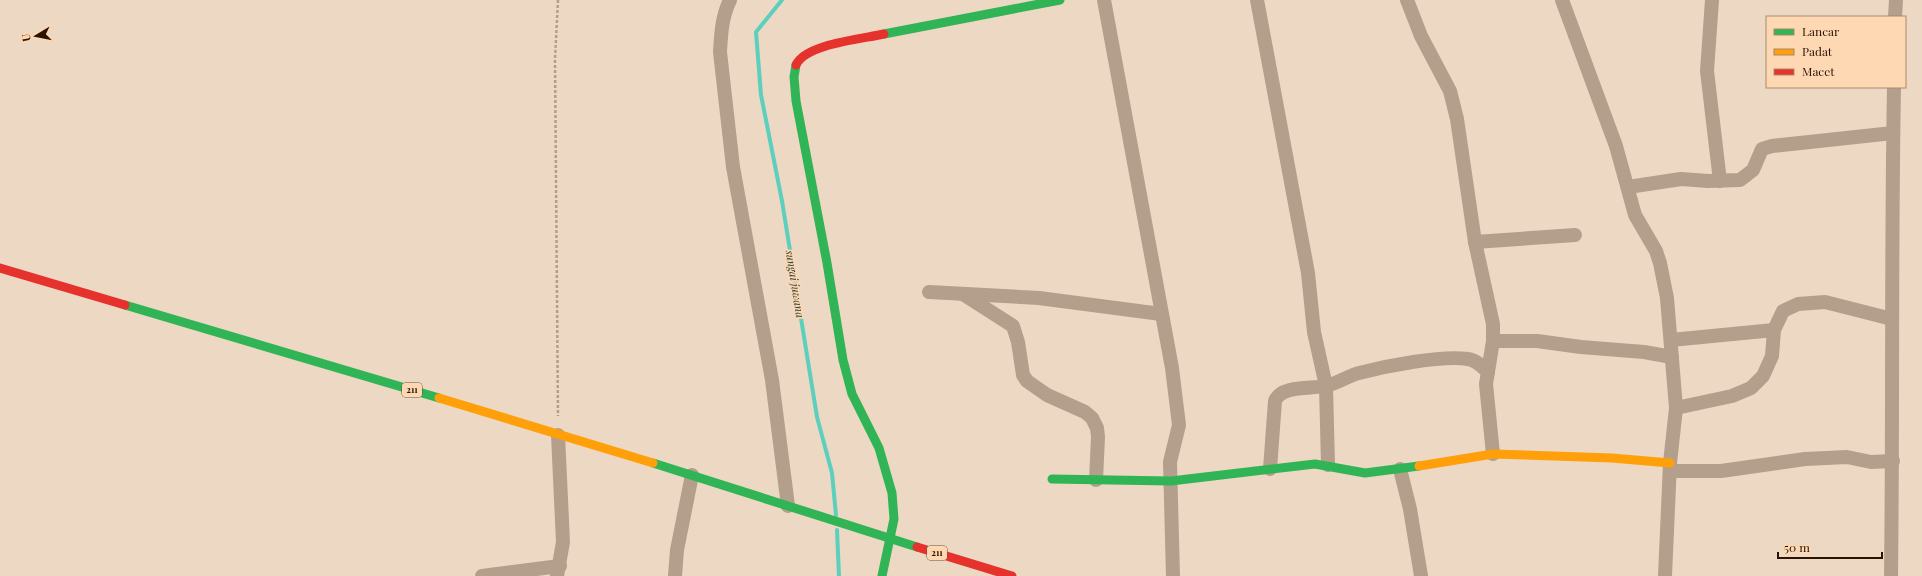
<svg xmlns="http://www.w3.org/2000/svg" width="1922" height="576" viewBox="0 0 1922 576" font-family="'Playfair Display',serif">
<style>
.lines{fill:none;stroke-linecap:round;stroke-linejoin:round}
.stream{stroke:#5dcfbd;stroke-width:4}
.path{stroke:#b19f8e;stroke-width:2.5;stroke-dasharray:3 2;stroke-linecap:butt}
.street{stroke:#b39f8b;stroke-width:14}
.fast{stroke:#30b455;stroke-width:9}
.slow{stroke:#ff9f0a;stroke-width:9}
.jam{stroke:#e5322d;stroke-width:9}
.labels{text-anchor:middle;stroke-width:3.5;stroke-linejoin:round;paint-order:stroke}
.shield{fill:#fed7b3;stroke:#6a4e36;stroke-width:1}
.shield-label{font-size:9px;font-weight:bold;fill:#2a1300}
.water-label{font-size:11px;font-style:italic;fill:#1a3a36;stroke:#fed7b3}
</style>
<rect width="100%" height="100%" fill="#edd8c4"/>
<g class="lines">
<g class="stream">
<path d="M782 0 756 32 761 95 782 201 817 417 832 473 836 515"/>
<path d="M837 530 839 576"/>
</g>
<path class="path" d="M558 0 555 59 558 416"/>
<g class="street">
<path d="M730 0C722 16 721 34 720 52L733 167 772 380 788 506"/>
<path d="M1104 0 1172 368 1179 425 1170 462 1173 576"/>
<path d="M1257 0 1308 273 1314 332 1326 386 1328 465"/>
<path d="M1407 0 1421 36 1450 91 1457 119 1475 242 1493 324V341L1486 384 1493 454"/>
<path d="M1562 0 1616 146 1635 215 1656 251 1660 263 1667 298 1676 408 1670 463 1665 576"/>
<path d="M1712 0 1707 71 1720 181"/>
<path d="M1895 17 1896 0"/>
<path d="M1628 187 1681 179 1708 181 1740 180 1753 170 1762 149 1772 146 1893 133"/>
<path d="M1475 242 1575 235"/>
<path d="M929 292 1039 298 1161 314"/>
<path d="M963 294 1013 326 1018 342 1023 375 1027 381 1047 395 1085 412 1092 418 1097 428 1098 437 1096 480"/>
<path d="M1671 340 1774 330"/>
<path d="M1493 341H1537L1581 347 1644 352 1672 357"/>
<path d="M1676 408 1732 396 1751 388 1763 376 1772 356 1774 330 1783 311 1798 304 1825 302 1892 319"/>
<path d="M1270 469 1275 401C1281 385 1310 389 1325 386 1337 384 1347 376 1359 373 1386 366 1441 355 1468 359 1476 360 1482 366 1488 372"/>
<path d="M1400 469 1410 509 1421 576"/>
<path d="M1670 471H1721L1805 459 1847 457 1871 462 1893 461"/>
<path d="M482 576 560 566"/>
<path d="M557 576 563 542 558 435"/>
<path d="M675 576 677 550 692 475"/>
<path d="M1891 576C1893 413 1891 250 1894 87"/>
</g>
<g class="fast">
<path d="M884 34 1060 0"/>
<path d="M796 65 794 77 796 101 827 263 843 360 852 394 879 448 892 493 894 519 882 576"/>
<path d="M125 305 439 398"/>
<path d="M653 463 917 547"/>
<path d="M1052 479 1171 481 1315 464 1365 473 1419 466"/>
</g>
<g class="slow">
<path d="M439 398 653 463"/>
<path d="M1419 466 1493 454 1612 458 1670 463"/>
</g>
<g class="jam">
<path d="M796 65C805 44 862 39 884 34"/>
<path d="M0 268 125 305"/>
<path d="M917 547 1012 576"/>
</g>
</g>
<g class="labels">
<g class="shield">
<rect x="402" y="383" width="20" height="14" rx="3"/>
<rect x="927" y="546" width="20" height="14" rx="3"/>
</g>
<g class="shield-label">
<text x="412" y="393">211</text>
<text x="937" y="556">211</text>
</g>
<g class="water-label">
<text transform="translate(795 284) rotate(81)" y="4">sungai juwana</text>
</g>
</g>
<rect x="1766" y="16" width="140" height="72" fill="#fed7b3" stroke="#a9896b"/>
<rect x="1774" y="29" width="20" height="6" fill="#30b455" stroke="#a9896b"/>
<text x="1802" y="36" font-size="12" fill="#2a1300">Lancar</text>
<rect x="1774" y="49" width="20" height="6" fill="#ff9f0a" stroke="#a9896b"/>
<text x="1802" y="56" font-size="12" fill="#2a1300">Padat</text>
<rect x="1774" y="69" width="20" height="6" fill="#e5322d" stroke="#a9896b"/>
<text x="1802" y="76" font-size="12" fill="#2a1300">Macet</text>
<g transform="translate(36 36) rotate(260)" stroke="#fed7b3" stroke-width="3" paint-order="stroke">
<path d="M0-3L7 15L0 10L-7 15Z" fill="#2a1300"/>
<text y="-6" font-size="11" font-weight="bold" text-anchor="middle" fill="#2a1300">U</text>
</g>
<path d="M1778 552v6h104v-6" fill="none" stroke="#2a1300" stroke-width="2"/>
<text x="1784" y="552" font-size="12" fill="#2a1300" stroke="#fed7b3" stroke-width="3" paint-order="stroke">50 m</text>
</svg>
